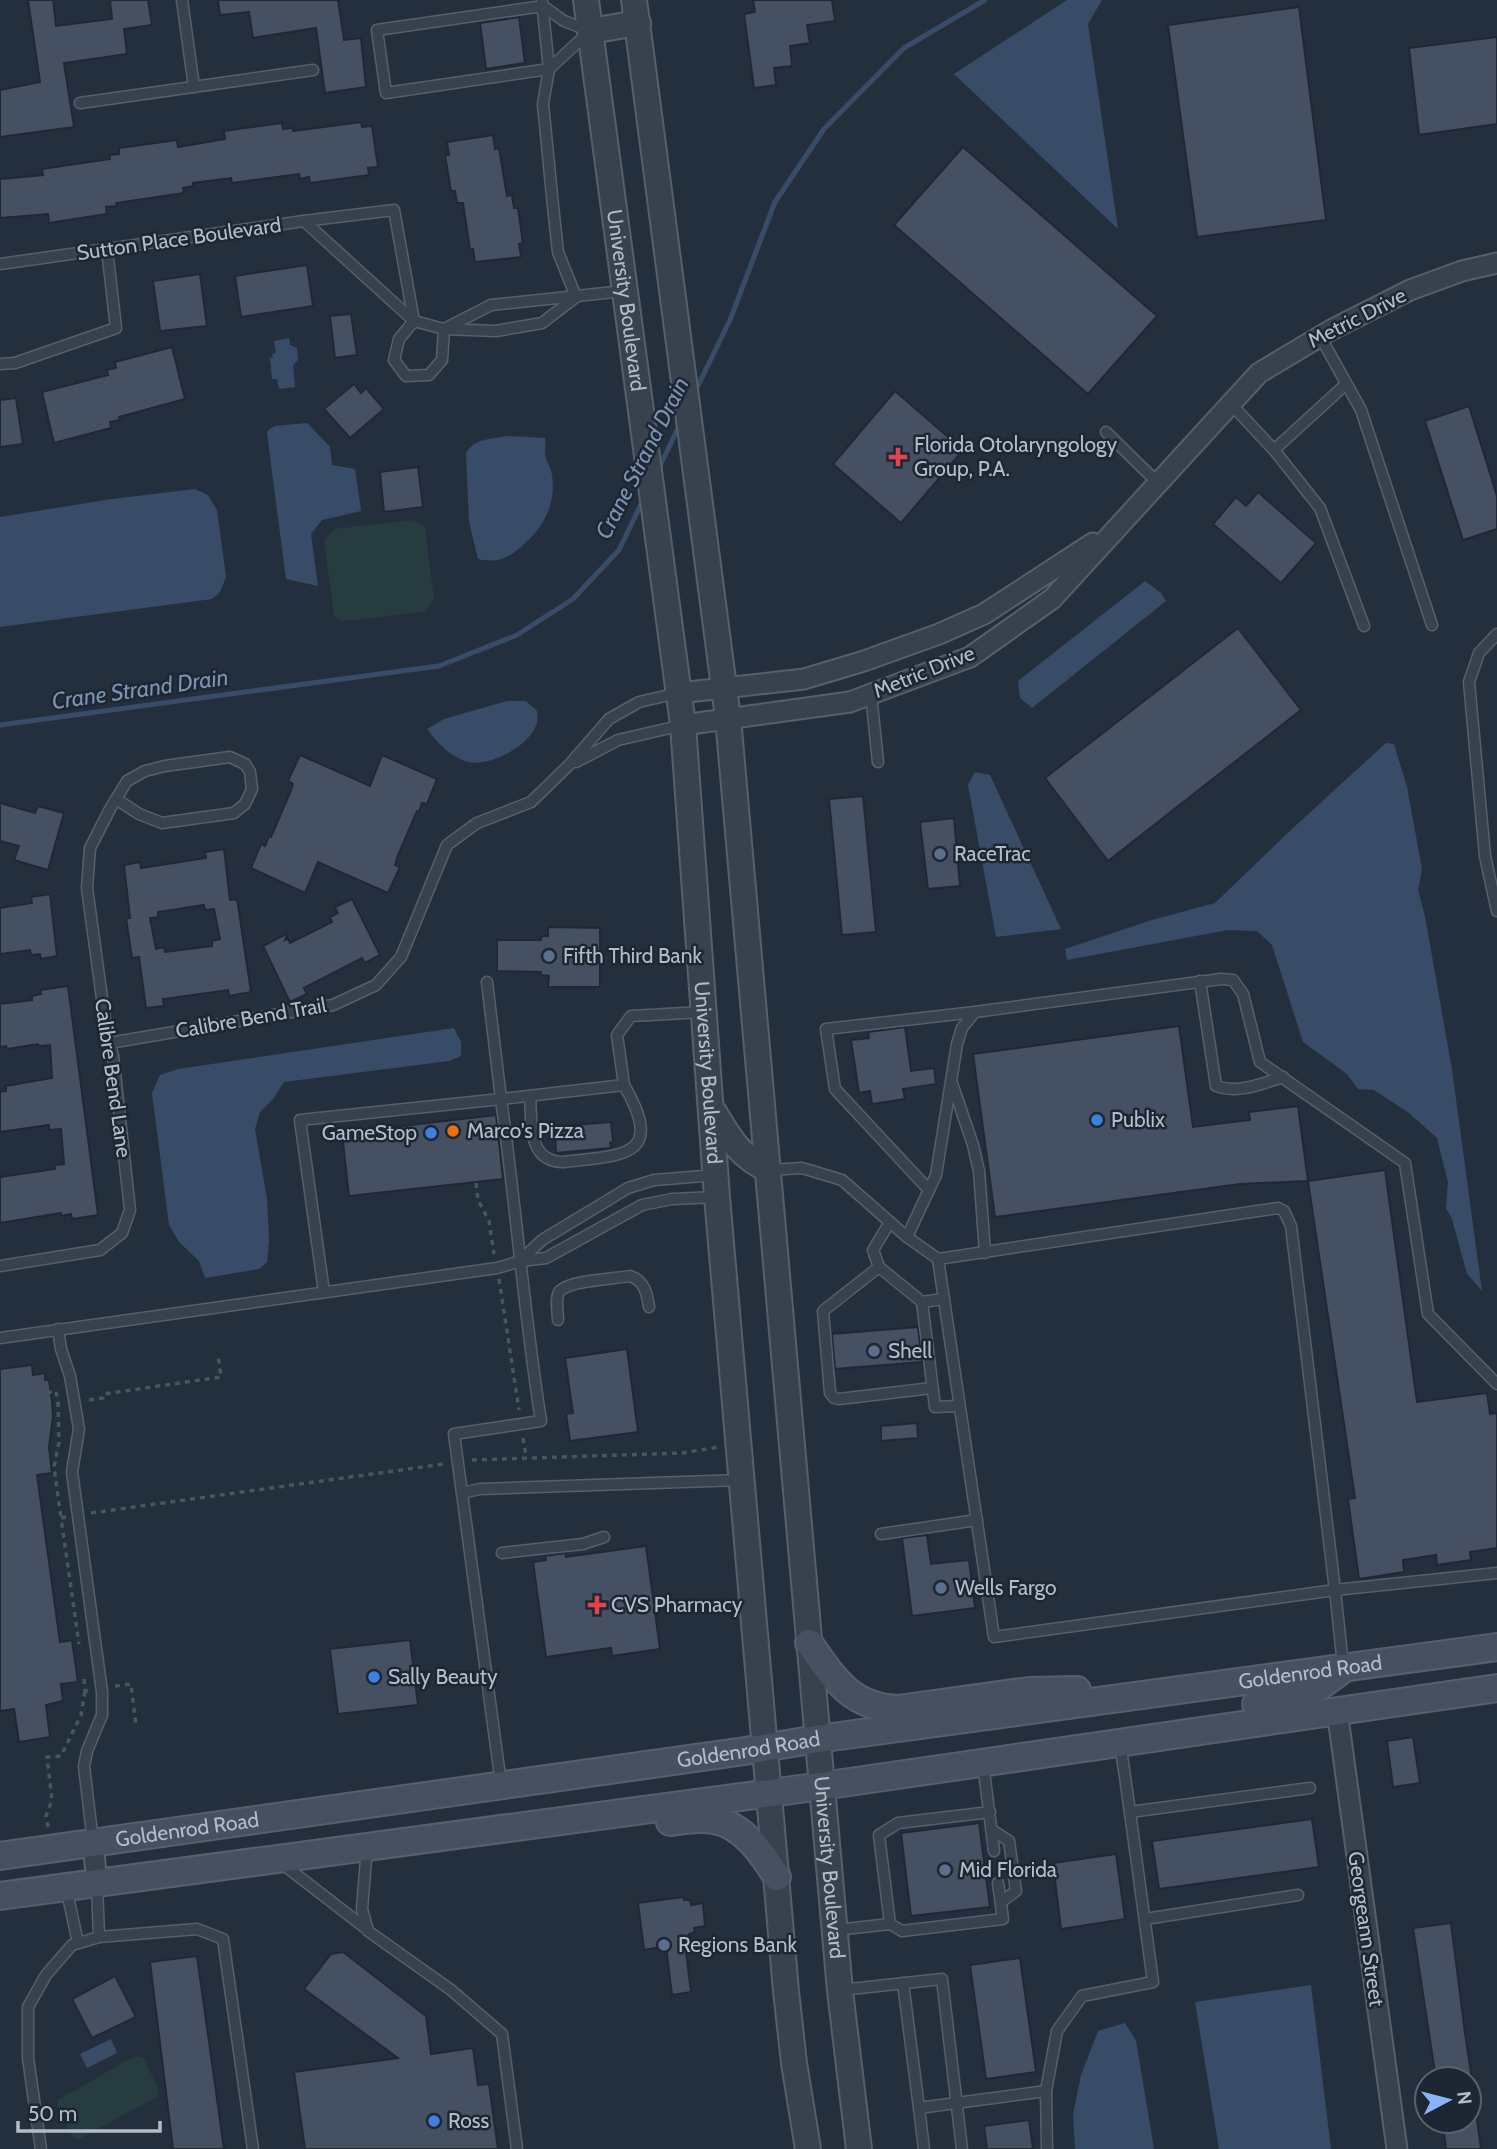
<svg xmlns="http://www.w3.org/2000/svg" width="1497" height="2149" viewBox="0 0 1497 2149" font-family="Cabin,sans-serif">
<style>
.green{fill:#263c3f}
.water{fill:#394c67}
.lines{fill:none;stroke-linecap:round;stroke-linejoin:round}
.stream{stroke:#394c67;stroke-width:5}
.building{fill:#455162;stroke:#1f2835;stroke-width:2;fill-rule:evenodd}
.service-casing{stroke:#565f6c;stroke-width:13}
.minor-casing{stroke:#565f6c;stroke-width:23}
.tertiary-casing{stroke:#565f6c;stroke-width:28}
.secondary-casing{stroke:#565f6c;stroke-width:30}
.path{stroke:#44595c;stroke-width:3.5;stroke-dasharray:5 5;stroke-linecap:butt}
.service{stroke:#38414e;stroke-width:10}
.minor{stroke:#38414e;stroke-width:19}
.tertiary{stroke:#38414e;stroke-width:24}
.secondary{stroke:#465061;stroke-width:26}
.health-dot{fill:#e0444e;stroke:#1d2633;stroke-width:2.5}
.service-dot{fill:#5c6f8a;stroke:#1d2633;stroke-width:2.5}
.shop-dot{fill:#3f7fe0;stroke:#1d2633;stroke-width:2.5}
.food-dot{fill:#e8710a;stroke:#1d2633;stroke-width:2.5}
.labels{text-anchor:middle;stroke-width:5;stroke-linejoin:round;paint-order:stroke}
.street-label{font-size:21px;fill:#b4bcc9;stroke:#1d2633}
.poi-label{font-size:21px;fill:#b4bcc9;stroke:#1d2633;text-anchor:start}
.water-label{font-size:23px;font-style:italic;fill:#7c92b1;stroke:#1d2633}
</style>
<rect width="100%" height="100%" fill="#242f3e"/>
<g class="green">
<path d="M413 520 425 527 434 600 424 612 343 621 334 616 324 540 334 529Z"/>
<path d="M135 2056 144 2058 159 2091 157 2097 79 2139 73 2137 57 2109 58 2100Z"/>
</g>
<g class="water">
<path d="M1067 0H1102L1088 24 1118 229 954 74Z"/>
<path d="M289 338 290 345 297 348 298 360 293 365 295 387 279 389 277 379H272L270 358H273L272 354 276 353 274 341Z"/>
<path d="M307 423 330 447 332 465 355 469 361 511 322 520 311 534 318 586 286 579 267 433 268 430 275 426Z"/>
<path d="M508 436 545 438C546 444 545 448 545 454 546 461 551 468 552 475 556 505 544 527 522 546 508 559 497 563 478 559L469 521 466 454C473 438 492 439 508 436Z"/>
<path d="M195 489 208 495 217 510 226 577 220 592 212 599 0 627V517L112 499Z"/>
<path d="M1145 581 1161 593 1166 601 1032 708 1020 698 1018 681Z"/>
<path d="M507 701H526L537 711C537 715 538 719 537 722 532 746 487 769 465 761 448 755 437 742 427 729L444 719Z"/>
<path d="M1386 743 1394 744 1407 787 1422 869 1418 890 1425 916 1452 1070 1482 1291 1467 1274 1452 1219 1446 1208 1448 1182 1437 1138 1409 1113 1374 1090 1358 1089 1347 1074 1303 1042 1272 945 1257 931 1228 930 1067 960 1065 949 1152 920 1215 903 1293 828Z"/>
<path d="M975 772 990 775 1061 929 996 937 968 785Z"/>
<path d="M454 1028 461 1042V1056L449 1061 284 1082 273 1099 260 1112 255 1129 267 1199 269 1240 267 1262 259 1269 205 1278 199 1261 179 1242 169 1225 152 1093 160 1075 178 1069Z"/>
<path d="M1311 1985 1331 2149H1219L1195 2002Z"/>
<path d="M1125 2023 1136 2041 1154 2149H1075L1073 2114 1081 2075 1098 2031Z"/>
<path d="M111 2039 117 2053 87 2068 80 2054Z"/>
</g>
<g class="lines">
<g class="stream">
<path d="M694 394 730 320 775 202 824 129 904 48 985 0"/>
<path d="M658 470 681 422"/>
<path d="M0 725 439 666 517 635 573 599 619 550 644 498"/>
</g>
</g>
<g class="building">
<path d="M28 0H53L56 26 112 19 110 0H148L152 25 124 29 127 54 64 63 74 127 0 137V90L40 82Z"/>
<path d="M218 0H338L344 40 361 38 366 87 325 93 316 28 253 38 249 12 220 15Z"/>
<path d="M753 0H832L835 21 807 25 810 43 790 46 792 66 774 68 776 85 754 88 744 14 755 12Z"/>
<path d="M1299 7 1326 220 1197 237 1168 25Z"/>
<path d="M519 17 525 63 486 69 480 23Z"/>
<path d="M1497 37V124L1419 135 1409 48Z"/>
<path d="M361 122 362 127 372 126 378 167 368 168 369 175 310 183 309 177 300 179 299 174 232 183 231 178 193 183V186L183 188 184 193 116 203 117 206 106 207 107 214 49 223 48 214 0 218V179L43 175 42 169 110 159 109 155 119 154V148L177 140 178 147 225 139 224 131 282 123 283 129 293 128V131Z"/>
<path d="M493 135 495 149 499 148 507 196 512 195 514 208H518L523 243 519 244 521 257 475 262 473 249 470 250 463 203H457L455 191H451L445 155H449L447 142Z"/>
<path d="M963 147 1157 316 1088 394 894 225Z"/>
<path d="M307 265 313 306 241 317 235 276Z"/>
<path d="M200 274 207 326 160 331 153 281Z"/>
<path d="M351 314 357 355 335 358 330 316Z"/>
<path d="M172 347 185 399 119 417 120 420 110 422 111 428 54 443 42 392 108 375 107 370 116 368 115 362Z"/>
<path d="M354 384 361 393 366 388 384 409 350 438 324 409Z"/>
<path d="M895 391 963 450 901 523 833 464Z"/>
<path d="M16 398 23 444 0 447V400Z"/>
<path d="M1469 406 1497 496V529L1463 540 1425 421Z"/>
<path d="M418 467 423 507 384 512 380 472Z"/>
<path d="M1258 492 1316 543 1281 583 1213 524 1236 497 1246 506Z"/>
<path d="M1238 628 1301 710 1108 861 1045 778Z"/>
<path d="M300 755 370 786 382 755 437 779 427 804 422 803 419 812 417 811 398 855 395 865 400 867 388 893 318 862 305 893 251 868 261 844 265 846 269 836 271 837 290 793 293 784 288 781Z"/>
<path d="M863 796 876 932 842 935 829 799Z"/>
<path d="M0 803 35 813 38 806 64 813 48 870 14 860 19 846 0 841Z"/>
<path d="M954 818 960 886 928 889 920 822Z"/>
<path d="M224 849 230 900 236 899V901L237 898 251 992 229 996 228 990 163 999 164 1006 146 1008 139 957 132 958 126 918H130L124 865 140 862 141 868 206 858 205 852ZM204 905 205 910 214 909 220 939 212 941V946L165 952 164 947 156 949 150 918 158 917V912Z"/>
<path d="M50 894 57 956 41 959 40 954 31 955 30 950 0 954V908L32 903 31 897Z"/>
<path d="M352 899 380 955 365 963 362 958 304 988 307 994 290 1002 263 946 288 933 285 940 288 939 290 943 332 922 330 917 338 913 335 907Z"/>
<path d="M548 927 600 928V987H548L549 976 540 975 541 972 497 971V940H541L542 936H548Z"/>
<path d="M68 986 98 1215 72 1219 71 1214 61 1216V1213L0 1223V1177L55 1169 54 1165 64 1164 61 1129 49 1130V1125L0 1132V1092L6 1091V1086L52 1078 50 1045 39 1046 38 1044 7 1049 6 1046 0 1047V1004L32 1000V996L41 994 40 990Z"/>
<path d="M1179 1026 1193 1127 1250 1120 1249 1112 1298 1106 1308 1181 1240 1184 995 1217 973 1054Z"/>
<path d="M905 1027 911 1071 934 1068 936 1084 903 1089 905 1099 872 1104 870 1091 859 1093 851 1040 869 1038 868 1032Z"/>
<path d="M496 1115 503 1179 349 1196 342 1133Z"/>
<path d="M611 1122 613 1142 610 1143 611 1148 556 1153 555 1131 575 1130 574 1125Z"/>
<path d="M1385 1170 1417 1402 1487 1393 1490 1414 1497 1413V1548L1470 1552 1471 1560 1437 1565 1436 1555 1403 1560 1404 1572 1359 1579 1348 1499 1355 1498 1308 1181Z"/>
<path d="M918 1327 922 1362 835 1369 832 1334Z"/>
<path d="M627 1349 638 1432 570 1441 566 1414 573 1413 565 1358Z"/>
<path d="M32 1365 33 1375 45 1373V1380H49L52 1401 53 1417 49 1447 52 1473 37 1475 60 1642 72 1640 78 1682 61 1684 63 1701 46 1705 50 1737 19 1742 14 1709 0 1711V1369Z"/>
<path d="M917 1423 918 1438 881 1441V1426Z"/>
<path d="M927 1535 931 1564 969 1560 975 1608 912 1616 902 1538Z"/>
<path d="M646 1546 660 1649 612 1656 611 1648 546 1657 533 1562 546 1560 545 1556 565 1553 566 1557Z"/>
<path d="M410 1640 418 1705 338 1714 330 1649Z"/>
<path d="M1413 1737 1420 1783 1393 1787 1387 1741Z"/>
<path d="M1312 1819 1319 1867 1159 1889 1152 1841Z"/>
<path d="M979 1823 990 1907 911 1916 901 1833Z"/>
<path d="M1116 1854 1125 1919 1061 1929 1053 1863Z"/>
<path d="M683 1897 684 1900H690L691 1905 703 1903 705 1926 694 1928 695 1932 689 1934 690 1943 685 1944 691 1992 672 1995 666 1946 644 1950 638 1903Z"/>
<path d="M1451 1923 1465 2033 1472 2079H1436L1413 1928Z"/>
<path d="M343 1952 426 2016 431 2054 473 2048 478 2085 489 2084 498 2149H305L294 2072 398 2058 304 1989 331 1954Z"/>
<path d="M197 1956 224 2149H173L150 1962Z"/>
<path d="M1020 1958 1036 2072 986 2079 970 1965Z"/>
<path d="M115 1976 136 2017 92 2038 72 1999Z"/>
<path d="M1477 2119 1481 2149H1446L1443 2123Z"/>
<path d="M1029 2120 1033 2149H987L984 2126Z"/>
</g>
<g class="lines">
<defs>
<g id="service">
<path d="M182 0 194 87"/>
<path d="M542 2 549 69 543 104 553 206 558 252 576 297"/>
<path d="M543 6 564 21 590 31 549 69 386 93 377 30Z"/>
<path d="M80 103 313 70"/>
<path d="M304 221 394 210 414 321 399 339 394 360 406 376 429 375 442 360 444 329"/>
<path d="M0 264 304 221 414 321 444 329 496 331 542 323 576 297"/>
<path d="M446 328 491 305 624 291"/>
<path d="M1320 336 1361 410 1432 625"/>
<path d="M0 364 15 363 116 328 107 249"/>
<path d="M1346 384 1274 450 1320 508 1364 626"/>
<path d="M1230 403 1274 450"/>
<path d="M1106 432 1158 483"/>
<path d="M1497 634 1479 653 1469 682 1485 856 1497 911"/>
<path d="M871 694 878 762"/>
<path d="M576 762 618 740 683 725"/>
<path d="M1200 981 1216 1086C1238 1094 1261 1084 1283 1077"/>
<path d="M487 982 501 1099 624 1085 617 1035 631 1016 703 1012"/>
<path d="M109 1043 333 1005 376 985 401 957 447 845 477 823 531 802 569 765 609 719 639 702 678 693"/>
<path d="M952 1083 973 1145 979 1171 985 1253"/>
<path d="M530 1096C532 1123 527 1162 564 1162 623 1155 666 1158 624 1085"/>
<path d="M770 1170 802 1168 842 1180 907 1237 938 1259 1278 1208 1284 1211 1291 1226 1335 1590 994 1637 938 1259"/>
<path d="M929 1190 835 1089 826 1029 975 1012"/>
<path d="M890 1222 873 1250 879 1267 922 1302 944 1299"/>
<path d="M907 1237 936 1175 957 1044 962 1028 975 1012 1221 979 1233 980 1243 994 1260 1062 1405 1163 1428 1314 1497 1384"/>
<path d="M521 1260 542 1240 628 1188 654 1180 716 1175"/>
<path d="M0 1266 100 1250 122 1233 130 1210 113 1055 107 1035 87 888 90 848 110 809 127 781 145 771 165 766 230 757 245 764 250 772 252 789 245 804 234 813 162 823 139 814 116 799"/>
<path d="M879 1267 823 1311 830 1393 834 1398 839 1399 932 1388"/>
<path d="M324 1292 300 1120 501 1099C516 1206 524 1314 541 1421L454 1434 462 1493 480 1489 740 1480"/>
<path d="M922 1302 935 1407 959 1406"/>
<path d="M558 1320C558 1312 555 1299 559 1292 567 1280 615 1279 630 1276 645 1281 647 1294 649 1307"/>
<path d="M58 1329 61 1349 70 1376 79 1429 72 1472 102 1692V1715L87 1751 84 1766 93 1842"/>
<path d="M0 1338 497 1268 521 1261 546 1258 642 1205 672 1199 717 1197"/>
<path d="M462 1493 501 1784"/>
<path d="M881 1534 977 1520"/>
<path d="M502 1553 583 1544 604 1537"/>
<path d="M1343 1665 1335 1590 1497 1573"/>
<path d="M1120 1742 1130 1812"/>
<path d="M983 1763 994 1851"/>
<path d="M992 1830 1009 1841 1016 1891 1001 1902"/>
<path d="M367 1847 362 1909 368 1931 451 1990 502 2034 517 2149"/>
<path d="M280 1862 368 1930"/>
<path d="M97 1885 99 1937"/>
<path d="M66 1887 78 1943"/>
<path d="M1145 1919 1298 1895"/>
<path d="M890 1924 879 1835 898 1823 990 1812"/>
<path d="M836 1930 890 1924 902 1931 1003 1919 998 1883"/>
<path d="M903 1983 919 2108 1046 2091"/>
<path d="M841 1990 942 1979 962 2149"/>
<path d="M919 2108 924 2149"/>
<path d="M41 2149 28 2058V2007L46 1975 72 1945 99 1937 197 1929 223 1939 253 2149"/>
<path d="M1047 2149 1046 2091 1057 2031 1082 1996 1153 1982 1130 1812 1310 1788"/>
</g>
<g id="minor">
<path d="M679 693 804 679 864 661 939 634 984 614 1093 543"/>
<path d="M683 725 850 702 970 657 1052 599 1259 373 1331 330 1410 290 1462 271 1497 263"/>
<path d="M1337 1710 1397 2149"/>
<path d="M93 1843 97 1883"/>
</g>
<g id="tertiary">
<path id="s1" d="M586 0 683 725 717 1197 786 1991 794 2063 808 2149"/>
<path id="s2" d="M634 0 728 718 840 1991 859 2149"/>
<path d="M590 31 638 23"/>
<path d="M714 1112C730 1139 740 1157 769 1170"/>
</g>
<g id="secondary">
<path d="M809 1643C834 1679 851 1707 898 1709L1029 1691 1077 1690"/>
<path d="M1256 1704 1309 1694 1342 1670"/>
<path d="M670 1822C684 1820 700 1817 714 1820 743 1825 763 1854 777 1877"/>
<path id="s3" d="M0 1856 745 1751 817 1739 1497 1647"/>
<path d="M0 1896 822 1786 1497 1688"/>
</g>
</defs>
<use href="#service" class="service-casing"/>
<use href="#minor" class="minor-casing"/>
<use href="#tertiary" class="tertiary-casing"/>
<use href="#secondary" class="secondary-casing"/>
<g class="path">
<path d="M476 1183 478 1200 489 1221 494 1254"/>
<path d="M499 1279 519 1410"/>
<path d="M47 1393 56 1391 58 1404"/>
<path d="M89 1400 103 1398 104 1394 221 1377 218 1355"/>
<path d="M60 1404H58L59 1442 54 1467 61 1518"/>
<path d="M523 1438 526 1457"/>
<path d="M472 1460 682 1453 719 1447"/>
<path d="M91 1513 444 1464"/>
<path d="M66 1517 61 1518 79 1644"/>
<path d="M84 1679 85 1691 90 1690"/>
<path d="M115 1686 131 1684 136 1726"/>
<path d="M48 1827 46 1816 52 1800 47 1757 61 1756 81 1715 85 1691"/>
</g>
<use href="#service" class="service"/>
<use href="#minor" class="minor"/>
<use href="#tertiary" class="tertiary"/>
<use href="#secondary" class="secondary"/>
</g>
<g class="health-dot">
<path d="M894.5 446.5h7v7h7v7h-7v7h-7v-7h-7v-7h7z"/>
<path d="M593.5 1594.5h7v7h7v7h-7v7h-7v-7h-7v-7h7z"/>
</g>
<g class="service-dot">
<circle cx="940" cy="854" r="7"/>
<circle cx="549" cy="956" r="7"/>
<circle cx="874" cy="1351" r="7"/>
<circle cx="941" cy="1588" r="7"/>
<circle cx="945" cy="1870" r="7"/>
<circle cx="664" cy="1945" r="7"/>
</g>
<g class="shop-dot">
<circle cx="1097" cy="1120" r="7"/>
<circle cx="431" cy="1133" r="7"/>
<circle cx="374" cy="1677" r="7"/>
<circle cx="434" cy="2121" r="7"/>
</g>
<circle class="food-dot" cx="453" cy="1131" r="7"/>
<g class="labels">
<g class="street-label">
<text transform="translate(179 239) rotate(-8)" y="7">Sutton Place Boulevard</text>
<text dy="7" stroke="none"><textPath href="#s1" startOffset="303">University Boulevard</textPath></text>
<text transform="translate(1357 318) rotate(-27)" y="7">Metric Drive</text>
<text transform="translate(924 672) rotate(-22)" y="7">Metric Drive</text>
<text transform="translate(251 1018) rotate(-10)" y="7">Calibre Bend Trail</text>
<text dy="7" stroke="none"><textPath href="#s1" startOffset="1080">University Boulevard</textPath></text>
<text transform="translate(113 1078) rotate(82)" y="7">Calibre Bend Lane</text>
<text dy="7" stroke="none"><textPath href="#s3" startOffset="1323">Goldenrod Road</textPath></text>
<text dy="7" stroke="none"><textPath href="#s3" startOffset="756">Goldenrod Road</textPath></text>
<text dy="7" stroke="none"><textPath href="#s3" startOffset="189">Goldenrod Road</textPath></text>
<text dy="7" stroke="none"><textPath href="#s2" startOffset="1878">University Boulevard</textPath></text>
<text transform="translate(1366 1929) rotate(82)" y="7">Georgeann Street</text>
</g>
<g class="poi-label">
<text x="914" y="452">Florida Otolaryngology<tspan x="914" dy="24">Group, P.A.</tspan></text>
<text x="954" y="861">RaceTrac</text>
<text x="563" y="963">Fifth Third Bank</text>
<text x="1111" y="1127">Publix</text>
<text x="467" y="1138">Marco's Pizza</text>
<text x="417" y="1140" text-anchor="end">GameStop</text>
<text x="888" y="1358">Shell</text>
<text x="955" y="1595">Wells Fargo</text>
<text x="611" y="1612">CVS Pharmacy</text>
<text x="388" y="1684">Sally Beauty</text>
<text x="959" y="1877">Mid Florida</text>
<text x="678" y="1952">Regions Bank</text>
<text x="448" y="2128">Ross</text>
</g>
<g class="water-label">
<text transform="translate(642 458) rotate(-63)" y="8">Crane Strand Drain</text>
<text transform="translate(140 689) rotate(-8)" y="8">Crane Strand Drain</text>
</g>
</g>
<g transform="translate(1448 2100) rotate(83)"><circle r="33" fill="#1d2633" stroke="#59626f" stroke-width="2"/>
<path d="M0-5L12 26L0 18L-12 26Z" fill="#8ab4f8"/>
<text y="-10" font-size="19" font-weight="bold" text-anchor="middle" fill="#b4bcc9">N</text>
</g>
<path d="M18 2121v10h142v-10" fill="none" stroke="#b4bcc9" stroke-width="3.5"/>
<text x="28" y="2121" font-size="21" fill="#b4bcc9" stroke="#1d2633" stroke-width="5" paint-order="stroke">50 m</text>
</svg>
